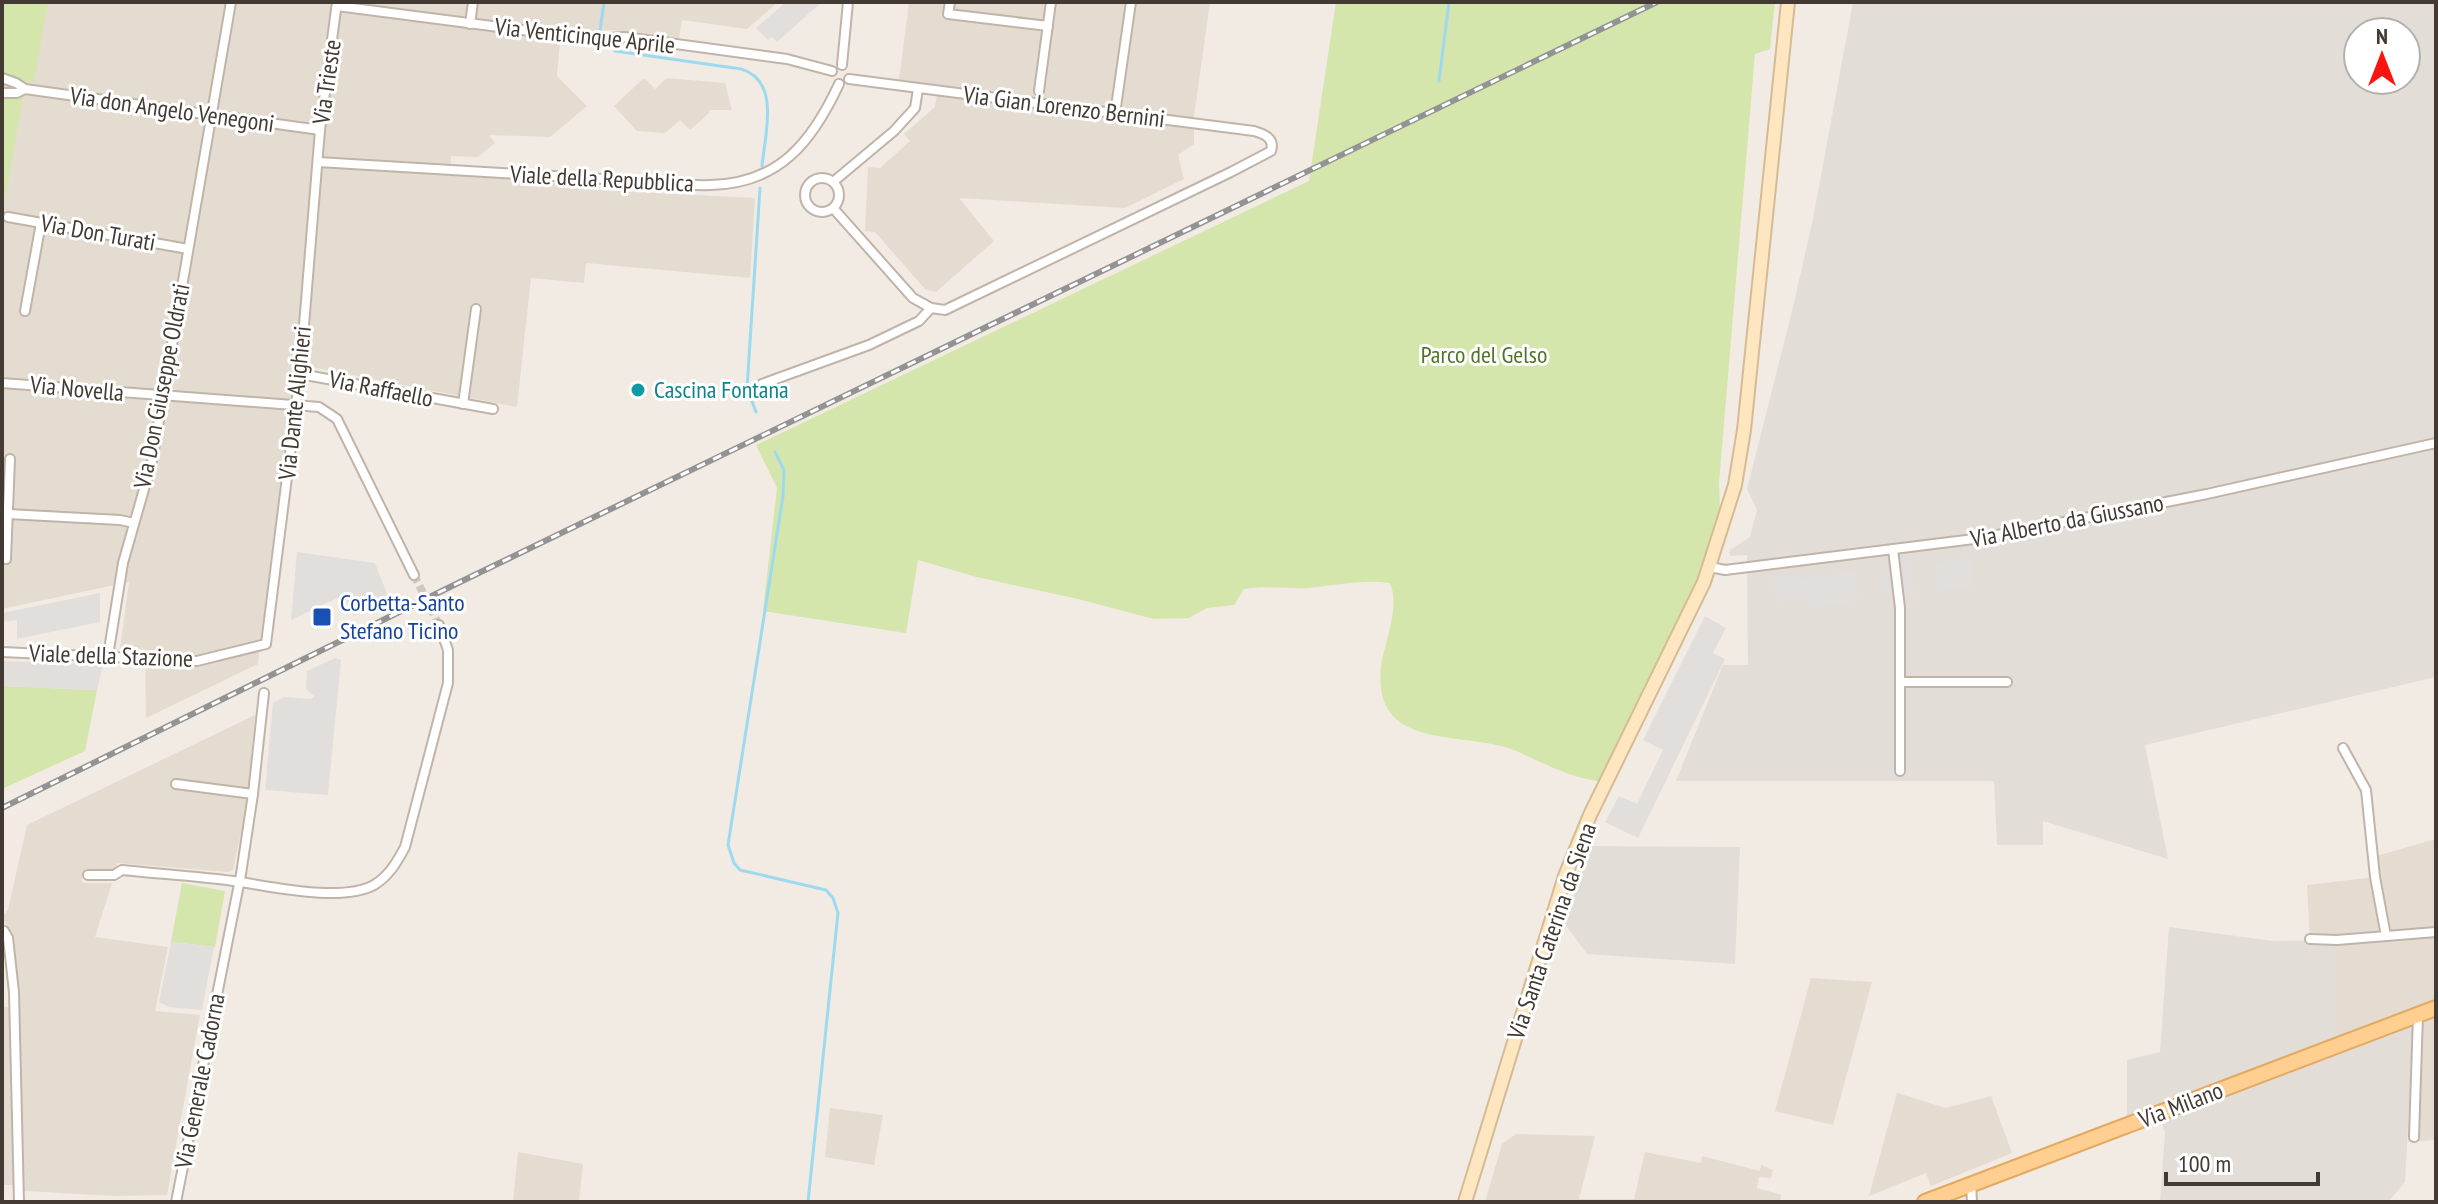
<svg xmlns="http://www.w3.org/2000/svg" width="2438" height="1204" viewBox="0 0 2438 1204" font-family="'PT Sans Narrow',sans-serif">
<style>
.residential{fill:#e5dcd1}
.industrial{fill:#e3ddd8;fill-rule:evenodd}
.green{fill:#d4e6ab}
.parking{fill:#e2dedc}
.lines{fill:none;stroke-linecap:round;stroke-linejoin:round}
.stream{stroke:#9edaef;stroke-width:3}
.street-tunnel{stroke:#cec8c0;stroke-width:8;stroke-dasharray:8 4;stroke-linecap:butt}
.street-casing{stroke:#c0b4a9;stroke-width:12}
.secondary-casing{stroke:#d5bb94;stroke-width:16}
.primary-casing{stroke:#e3a960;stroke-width:18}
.street{stroke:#fff;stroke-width:8}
.secondary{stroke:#fee6c0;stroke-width:12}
.primary{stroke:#fecf90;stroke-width:14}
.rail-casing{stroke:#939393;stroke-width:6}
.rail{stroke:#fff;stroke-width:3;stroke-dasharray:9;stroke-linecap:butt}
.culture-dot{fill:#0f9aa8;stroke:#fff;stroke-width:3}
.transit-dot{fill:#1a4fb4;stroke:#fff;stroke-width:3}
.labels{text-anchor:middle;stroke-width:6;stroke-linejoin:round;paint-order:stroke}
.street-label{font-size:24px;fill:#433b33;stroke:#fff}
.park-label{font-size:24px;fill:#4f7427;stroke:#fff}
.culture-label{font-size:24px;fill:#0d838f;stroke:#fff;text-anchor:start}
.transit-label{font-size:24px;fill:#164399;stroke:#fff;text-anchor:start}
</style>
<rect width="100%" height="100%" fill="#f1ebe3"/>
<g class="residential">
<path d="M2 2H778L747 29 682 20 679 39 612 30H597L593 34 561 30 557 76 587 106 550 137 489 135 495 143 478 157 451 156 450 175 597 184V190L755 198 750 278 586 263 584 283 531 278 517 407 295 364 258 664 146 718 145 649 120 648 129 582 2 609Z"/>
<path d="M909 2H1210L1194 117V144L1178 155 1184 179 1125 208 959 198 994 241 936 292 925 289 875 232 865 231 868 167 880 168 910 141 904 134 935 107 938 85 899 80Z"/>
<path d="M644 78 655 89 667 78 725 83 732 110H709V113L690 130 680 120 665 133 637 131 614 106Z"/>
<path d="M255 715 247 804 233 870 228 872 117 863 116 869H85L81 880 83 883H112L95 937 168 947 155 1011 200 1015 167 1195 116 1196 25 1191 12 1185H2V1007L18 1006 14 939 2 917 8 910 27 825Z"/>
<path d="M2436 839V1140L2408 1142 2413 1017 2334 1047 2310 939 2307 885 2375 877 2373 857Z"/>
<path d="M1811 978 1872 982 1833 1125 1775 1111Z"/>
<path d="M1897 1093 1946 1108 1991 1096 2012 1153 1931 1186 1926 1173 1869 1196Z"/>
<path d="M830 1108 883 1115 874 1165 825 1157Z"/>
<path d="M1516 1134 1595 1136 1579 1199H1634L1645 1152 1701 1163 1702 1156 1760 1171 1761 1165 1773 1170 1771 1178 1759 1177 1757 1188 1782 1195 1779 1202H1485L1502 1144Z"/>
<path d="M518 1152 583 1164 579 1202H513Z"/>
</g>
<g class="industrial">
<path d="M1853 2H2436V677L2145 745 2168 859 2043 821V845H1997L1994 781H1676L1723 665H1748L1747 555 1730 556V550L1750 537 1757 510 1747 489 1793 307 1813 219ZM2358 32H2406V80H2358Z"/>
<path d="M1591 846 1740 847 1735 964 1587 954 1564 923Z"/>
<path d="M2169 927 2273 941 2337 940 2334 1046 2414 1016 2405 1182 2388 1202H2160L2165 1132 2158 1114 2127 1125V1060L2160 1052Z"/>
</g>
<g class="green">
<path d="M2 2H48L34 82 26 81 2 217Z"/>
<path d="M1336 2H1775L1770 49 1755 54 1719 483 1720 510 1697 586 1602 778 1597 781C1579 778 1561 772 1545 764 1532 759 1519 751 1505 747 1450 732 1368 748 1382 660 1386 641 1401 600 1389 583 1362 579 1334 586 1307 588 1286 589 1265 585 1244 589L1234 605 1207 608 1189 618 1154 619 1074 598 977 577 918 560 906 633 763 611 777 488 756 445 1309 181Z"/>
<path d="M2 686 97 690 85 751 2 789Z"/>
<path d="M182 883 225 891 215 947 171 942 170 947Z"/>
</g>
<g class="parking">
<path d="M786 2H822L777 42 772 37 768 40 756 28Z"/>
<path d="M297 552 375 563 389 599 354 616 343 595 291 620Z"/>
<path d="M1970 558 1972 586 1937 591 1935 563Z"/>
<path d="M1910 561 1914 597 1905 598 1903 591 1882 593 1879 567Z"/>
<path d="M1854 572 1858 601 1808 608 1806 598 1776 602 1774 578 1798 575 1799 579Z"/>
<path d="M100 593V622L17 639V620L2 622V613Z"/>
<path d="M1705 616 1726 628 1713 653 1725 659 1638 838 1605 822 1619 796 1637 804 1663 750 1643 740Z"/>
<path d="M335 658 341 660 328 795 265 790 273 703 284 697 311 699 314 696 306 689 307 671Z"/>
<path d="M2 661 95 664H103L97 690 2 686Z"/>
<path d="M171 942 214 947 202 1010 169 1007 159 1002Z"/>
</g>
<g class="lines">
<g class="stream">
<path d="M600 31 604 2"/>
<path d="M615 51 741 69C781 81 765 134 762 166"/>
<path d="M1439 81 1449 2"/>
<path d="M756 412 747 388 760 188"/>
<path d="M775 452 784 470 783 496 728 845 734 863 740 870 826 890 833 898 838 913 808 1202"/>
</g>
<path class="street-tunnel" d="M414 575 439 625"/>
<defs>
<g id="street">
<path d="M950 2 948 14 1048 26"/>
<path d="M337 6 569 36 594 39 624 37 787 59 832 71"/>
<path d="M470 24 473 2"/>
<path d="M842 65 848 2"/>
<path d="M2 78 16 83 25 89"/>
<path d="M1039 91 1051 2"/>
<path d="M2 93H17L25 89 320 130"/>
<path d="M1115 114 1131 2"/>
<path d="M318 162 654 182C673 183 692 186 710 185 779 184 812 142 839 84"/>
<circle cx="822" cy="195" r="17"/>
<path d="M833 182 894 131 915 108 918 89"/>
<path d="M833 208 913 298 931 308 945 310 1231 172 1271 151C1275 138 1264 134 1254 131L849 79"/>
<path d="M8 217 188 249"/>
<path d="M25 311 41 223"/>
<path d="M300 374 493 409"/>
<path d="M2 383 319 407 337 419 414 575"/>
<path d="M762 384 869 345 919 321 931 308"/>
<path d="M463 404 476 309"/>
<path d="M8 514 120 520 134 523"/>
<path d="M1893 549 1900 608V771"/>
<path d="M6 559 10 459"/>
<path d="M1710 567 1725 570 1982 538 2207 494 2436 443"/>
<path d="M2 652 197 661 266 644 300 374 320 130 337 2"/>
<path d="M108 656 123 563 152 461 231 2"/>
<path d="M1900 682H2007"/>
<path d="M2343 748 2366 790 2375 877 2386 936"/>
<path d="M176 784 253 794"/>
<path d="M88 875H114L122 870C159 874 197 876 233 881 270 886 341 903 374 885 389 876 397 862 405 847L448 683V650L439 625"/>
<path d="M4 931 8 938 14 992 19 1202"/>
<path d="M2310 939 2337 940 2436 932"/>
<path d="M2414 1137 2418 1015"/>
<path d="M1971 1185 1972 1202"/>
<path d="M176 1202 241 874 253 794 264 693"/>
</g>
<path id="secondary" d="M1465 1202 1565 876 1590 815 1704 582 1735 485 1744 430 1788 2"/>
<path id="primary" d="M1925 1202 2436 1008"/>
</defs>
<use href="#street" class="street-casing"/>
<use href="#secondary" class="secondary-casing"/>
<use href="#primary" class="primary-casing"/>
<use href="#street" class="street"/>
<use href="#secondary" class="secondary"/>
<use href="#primary" class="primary"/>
<defs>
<path id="rail" d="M2 808 456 584 1657 2"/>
</defs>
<use href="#rail" class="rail-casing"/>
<use href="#rail" class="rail"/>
</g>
<circle class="culture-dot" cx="638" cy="390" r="8"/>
<rect class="transit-dot" x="312" y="607" width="20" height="20" rx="4"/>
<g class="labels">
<g class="street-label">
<text transform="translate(585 36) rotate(6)" y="8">Via Venticinque Aprile</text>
<text transform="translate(327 82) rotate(-82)" y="8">Via Trieste</text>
<text transform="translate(1064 107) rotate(7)" y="8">Via Gian Lorenzo Bernini</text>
<text transform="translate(172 110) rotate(8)" y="8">Via don Angelo Venegoni</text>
<text transform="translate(602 179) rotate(3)" y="8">Viale della Repubblica</text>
<text transform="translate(98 233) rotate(10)" y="8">Via Don Turati</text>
<text transform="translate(162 386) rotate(-79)" y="8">Via Don Giuseppe Oldrati</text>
<text transform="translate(77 389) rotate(5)" y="8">Via Novella</text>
<text transform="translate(381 389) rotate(11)" y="8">Via Raffaello</text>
<text transform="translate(295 403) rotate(-84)" y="8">Via Dante Alighieri</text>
<text transform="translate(2067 521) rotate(-11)" y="8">Via Alberto da Giussano</text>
<text transform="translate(111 656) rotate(2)" y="8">Viale della Stazione</text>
<text transform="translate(1552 931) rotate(-71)" y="8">Via Santa Caterina da Siena</text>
<text transform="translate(200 1081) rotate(-79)" y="8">Via Generale Cadorna</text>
<text transform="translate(2181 1105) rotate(-21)" y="8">Via Milano</text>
</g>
<g class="park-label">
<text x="1484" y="363">Parco del Gelso</text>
</g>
<g class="culture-label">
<text x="654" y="398">Cascina Fontana</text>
</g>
<g class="transit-label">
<text x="340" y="611">Corbetta-Santo<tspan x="340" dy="28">Stefano Ticino</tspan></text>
</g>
</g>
<rect width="2438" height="1204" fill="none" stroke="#433b33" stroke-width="8"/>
<g transform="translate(2382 56)"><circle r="38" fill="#ffffff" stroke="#b4b1ad" stroke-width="2"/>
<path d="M0-6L14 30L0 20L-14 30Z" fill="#f91412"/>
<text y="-12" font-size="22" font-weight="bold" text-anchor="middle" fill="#433b33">N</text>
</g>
<path d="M2166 1172v12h152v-12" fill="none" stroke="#433b33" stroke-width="4"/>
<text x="2178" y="1172" font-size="24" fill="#433b33" stroke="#ffffff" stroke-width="6" paint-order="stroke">100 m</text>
</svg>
